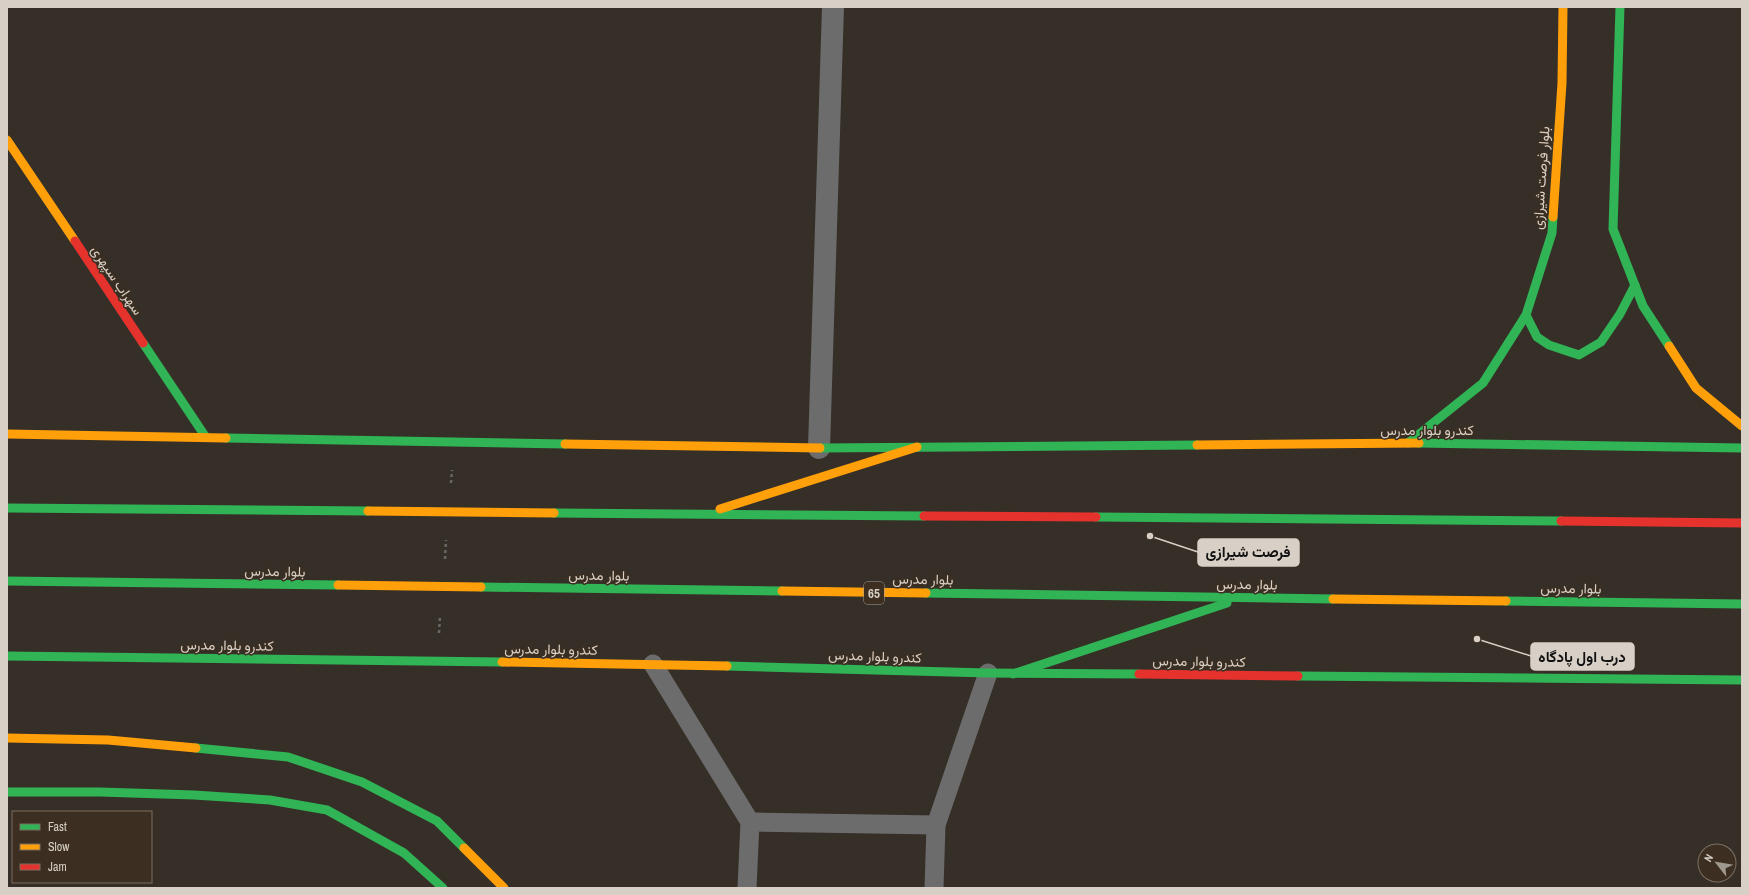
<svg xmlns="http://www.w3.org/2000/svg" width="1749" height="895" viewBox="0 0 1749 895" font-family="'Archivo Narrow',Vazirmatn,sans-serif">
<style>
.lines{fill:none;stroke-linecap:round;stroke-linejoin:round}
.path{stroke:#686765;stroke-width:2.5;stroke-dasharray:3 3;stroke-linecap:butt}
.lane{stroke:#6c6c6d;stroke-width:19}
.street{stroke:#6c6c6d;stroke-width:22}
.fast{stroke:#30b455;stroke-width:9}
.slow{stroke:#ff9f0a;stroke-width:9}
.jam{stroke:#e5322d;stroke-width:9}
.labels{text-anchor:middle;stroke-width:3;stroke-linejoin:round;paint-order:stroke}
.shield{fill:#3c2f21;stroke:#a9a095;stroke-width:1}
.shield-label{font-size:13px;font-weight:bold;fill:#d8d0c7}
.street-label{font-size:14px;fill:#d8d0c7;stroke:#3c2f21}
.leader{fill:none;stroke:#d8d0c7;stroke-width:1.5}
.callout-dot{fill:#d8d0c7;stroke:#3c2f21;stroke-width:1.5}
.callout{fill:#d8d0c7;stroke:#d8d0c7;stroke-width:1.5}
.callout-label{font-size:15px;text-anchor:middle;font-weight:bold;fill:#111}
</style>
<rect width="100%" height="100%" fill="#362f27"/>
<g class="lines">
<g class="path">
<path d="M451 483 452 470"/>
<path d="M445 559 446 540"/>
<path d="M439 633 440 616"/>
</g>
<g class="lane">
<path d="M653 664 750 822 747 888"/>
<path d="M750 822 936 825"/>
<path d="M934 888 936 825 988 673"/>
</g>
<path class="street" d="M819 448 833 7"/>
<g class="fast">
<path d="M1620 7 1613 229 1643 306 1669 346"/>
<path d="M1526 315 1537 337 1549 345 1579 355 1601 342 1620 314 1635 285"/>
<path d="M143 343 205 436"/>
<path d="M226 438 565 444"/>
<path d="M1408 443 1483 383 1526 315 1552 233 1553 217"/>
<path d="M1419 443 1742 448"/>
<path d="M820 448 1197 445"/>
<path d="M7 508 368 511"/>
<path d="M554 513 924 516"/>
<path d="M1096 517 1561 521"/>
<path d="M7 581 338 585"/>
<path d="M481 587 782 591"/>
<path d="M926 593 1333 599"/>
<path d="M1506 601 1742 604"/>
<path d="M7 656 502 662"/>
<path d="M727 666 988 673 1139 674"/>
<path d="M1013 674 1227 603"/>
<path d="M1298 676 1742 680"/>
<path d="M196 748 288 757 362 782 437 821 464 848"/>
<path d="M7 792H100L194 795 270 800 327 810 404 853 443 888"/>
</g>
<g class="slow">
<path d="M7 140 75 241"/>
<path d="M1553 217 1562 83 1563 7"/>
<path d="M1669 346 1696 388 1742 426"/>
<path d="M7 434 226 438"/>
<path d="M565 444 820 448"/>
<path d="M1197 445 1419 443"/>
<path d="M720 509 917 447"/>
<path d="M368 511 554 513"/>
<path d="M338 585 481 587"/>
<path d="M782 591 926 593"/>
<path d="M1333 599 1506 601"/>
<path d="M502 662 727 666"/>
<path d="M7 738 108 740 196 748"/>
<path d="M464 848 504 888"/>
</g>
<g class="jam">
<path d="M75 241 143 343"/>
<path d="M924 516 1096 517"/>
<path d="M1561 521 1742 523"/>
<path d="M1139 674 1298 676"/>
</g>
</g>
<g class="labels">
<rect class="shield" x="864" y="582" width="20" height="22" rx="3"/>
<g class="shield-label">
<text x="874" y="598">65</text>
</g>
<g class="street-label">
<text transform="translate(1541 178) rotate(-86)" y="5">بلوار فرصت شیرازی</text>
<text transform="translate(117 280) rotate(56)" y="5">سهراب سپهری</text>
<text x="1427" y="435">کندرو بلوار مدرس</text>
<text transform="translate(275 571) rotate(1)" y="5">بلوار مدرس</text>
<text transform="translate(599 575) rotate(1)" y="5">بلوار مدرس</text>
<text transform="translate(923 579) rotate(1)" y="5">بلوار مدرس</text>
<text transform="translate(1247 584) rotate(1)" y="5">بلوار مدرس</text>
<text transform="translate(1571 588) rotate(1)" y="5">بلوار مدرس</text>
<text transform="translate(227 645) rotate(1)" y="5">کندرو بلوار مدرس</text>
<text transform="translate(551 649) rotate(1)" y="5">کندرو بلوار مدرس</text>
<text transform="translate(875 656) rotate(2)" y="5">کندرو بلوار مدرس</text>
<text transform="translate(1199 661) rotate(1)" y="5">کندرو بلوار مدرس</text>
</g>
</g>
<path class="leader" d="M1150 536L1198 552M1477 639L1531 656"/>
<g class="callout-dot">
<circle cx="1150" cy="536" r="4"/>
<circle cx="1477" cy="639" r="4"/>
</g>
<g class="callout">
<rect x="1198" y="539" width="101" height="27" rx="4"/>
<rect x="1531" y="643" width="103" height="27" rx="4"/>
</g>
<g class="callout-label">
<text x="1248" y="557">فرصت شیرازی</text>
<text x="1582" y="662">درب اول پادگاه</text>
</g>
<rect width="1749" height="895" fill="none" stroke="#d8d0c7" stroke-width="16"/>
<rect x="12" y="811" width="140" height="72" fill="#3c2f21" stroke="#7a6f63"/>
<rect x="20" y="824" width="20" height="6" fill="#30b455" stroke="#7a6f63"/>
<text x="48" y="831" font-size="12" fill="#d8d0c7">Fast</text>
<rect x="20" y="844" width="20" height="6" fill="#ff9f0a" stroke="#7a6f63"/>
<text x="48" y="851" font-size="12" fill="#d8d0c7">Slow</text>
<rect x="20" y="864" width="20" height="6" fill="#e5322d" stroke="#7a6f63"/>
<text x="48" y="871" font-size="12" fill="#d8d0c7">Jam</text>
<g transform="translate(1717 863) rotate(301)"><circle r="19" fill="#3c2f21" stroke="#7a6f63"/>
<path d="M0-3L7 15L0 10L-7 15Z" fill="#9f988f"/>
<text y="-6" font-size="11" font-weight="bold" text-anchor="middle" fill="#d8d0c7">N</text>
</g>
</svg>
